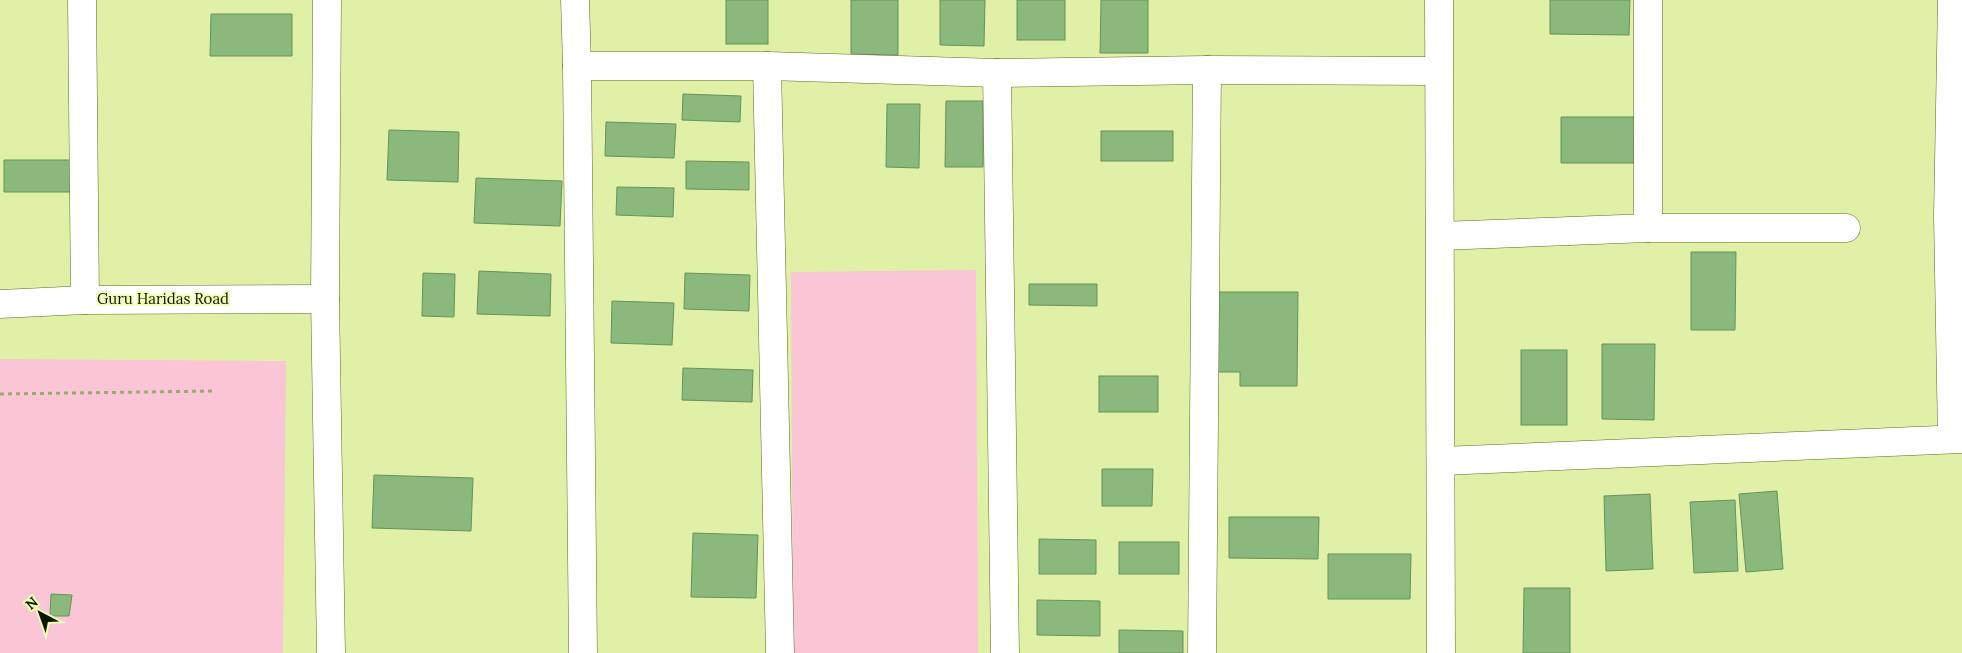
<svg xmlns="http://www.w3.org/2000/svg" width="1962" height="653" viewBox="0 0 1962 653" font-family="Lora,serif">
<style>
.green{fill:#fac5d5}
.building{fill:#8ab87d;stroke:#669259}
.lines{fill:none;stroke-linecap:round;stroke-linejoin:round}
.street-casing{stroke:#5e6b24;stroke-width:29}
.path{stroke:#9ca971;stroke-width:3;stroke-dasharray:4 4;stroke-linecap:butt}
.street{stroke:#fff;stroke-width:28}
.labels{text-anchor:middle;stroke-width:4;stroke-linejoin:round;paint-order:stroke}
.street-label{font-size:15px;fill:#101500;stroke:#edfeb4}
</style>
<rect width="100%" height="100%" fill="#e0f1a7"/>
<g class="green">
<path d="M976 270 978 653H793L791 272Z"/>
<path d="M0 359 286 361 283 653H0Z"/>
</g>
<g class="building">
<rect x="726" y="0" width="42" height="44"/>
<path d="M851 0H898V55L851 54Z"/>
<path d="M940 0H985L984 46 940 45Z"/>
<rect x="1017" y="0" width="48" height="40"/>
<path d="M1101 0H1148V53H1100Z"/>
<path d="M1550 0H1630L1629 35 1550 34Z"/>
<path d="M211 14H292V56H210Z"/>
<path d="M683 94 741 96 740 122 682 120Z"/>
<path d="M946 101H983V167H945Z"/>
<path d="M887 104H920L919 168 886 167Z"/>
<path d="M1561 117H1635L1634 163H1561Z"/>
<path d="M606 122 676 124 674 158 605 156Z"/>
<path d="M389 130 459 132 458 182 387 180Z"/>
<rect x="1101" y="131" width="72" height="30"/>
<path d="M4 160H72L71 192H4Z"/>
<path d="M686 161 749 162V190L686 189Z"/>
<path d="M476 178 562 181 560 226 474 223Z"/>
<path d="M617 187 674 188 673 217 616 215Z"/>
<path d="M1691 252H1736L1735 330H1691Z"/>
<path d="M479 271 551 274 550 316 477 314Z"/>
<path d="M423 273 455 274 454 317 422 316Z"/>
<path d="M685 273 750 275 749 311 684 309Z"/>
<path d="M1029 284H1097V306L1029 305Z"/>
<path d="M1216 292H1298L1297 386H1240V372H1215Z"/>
<path d="M612 301 674 303 672 345 611 343Z"/>
<path d="M1602 344H1655L1654 420 1602 419Z"/>
<rect x="1521" y="350" width="46" height="75"/>
<path d="M683 368 753 370 752 402 682 400Z"/>
<rect x="1099" y="376" width="59" height="36"/>
<path d="M1102 469H1153L1152 506H1102Z"/>
<path d="M374 475 473 478 471 531 372 528Z"/>
<path d="M1777 491 1783 569 1746 572 1739 494Z"/>
<path d="M1650 494 1653 569 1606 571 1604 496Z"/>
<path d="M1735 500 1738 571 1694 573 1690 502Z"/>
<path d="M1229 517H1319L1318 559 1229 558Z"/>
<path d="M693 533 758 535 756 598 691 597Z"/>
<path d="M1039 539 1096 540V574H1039Z"/>
<rect x="1119" y="542" width="60" height="32"/>
<path d="M1328 554H1411L1410 599H1328Z"/>
<path d="M1524 588H1570V653H1523Z"/>
<path d="M51 594 72 595 69 616H50Z"/>
<path d="M1037 600 1100 601V636L1037 635Z"/>
<path d="M1119 630 1183 631V653H1119Z"/>
</g>
<g class="lines">
<defs>
<g id="street">
<path d="M82 0 85 300"/>
<path d="M327 0 325 299 331 653"/>
<path d="M575 0 577 66 583 653"/>
<path d="M1439 0 1441 653"/>
<path d="M1952 0 1948 216 1952 439"/>
<path d="M577 66H767L997 73 1207 70 1438 71"/>
<path d="M767 66 780 653"/>
<path d="M997 73 1005 653"/>
<path d="M1648 228V0"/>
<path d="M1440 236 1648 228H1846"/>
<path d="M0 304 85 300 325 299"/>
<path d="M1442 461 1962 439"/>
<path d="M1202 653 1207 70"/>
</g>
</defs>
<use href="#street" class="street-casing"/>
<path class="path" d="M0 394 215 391"/>
<use href="#street" class="street"/>
</g>
<g class="labels">
<g class="street-label">
<text x="163" y="304">Guru Haridas Road</text>
</g>
</g>
<g transform="translate(40 613) rotate(319)" stroke="#edfeb4" stroke-width="4" paint-order="stroke">
<path d="M0-4L9 19L0 12L-9 19Z" fill="#101500"/>
<text y="-8" font-size="14" font-weight="bold" text-anchor="middle" fill="#101500">N</text>
</g>
</svg>
